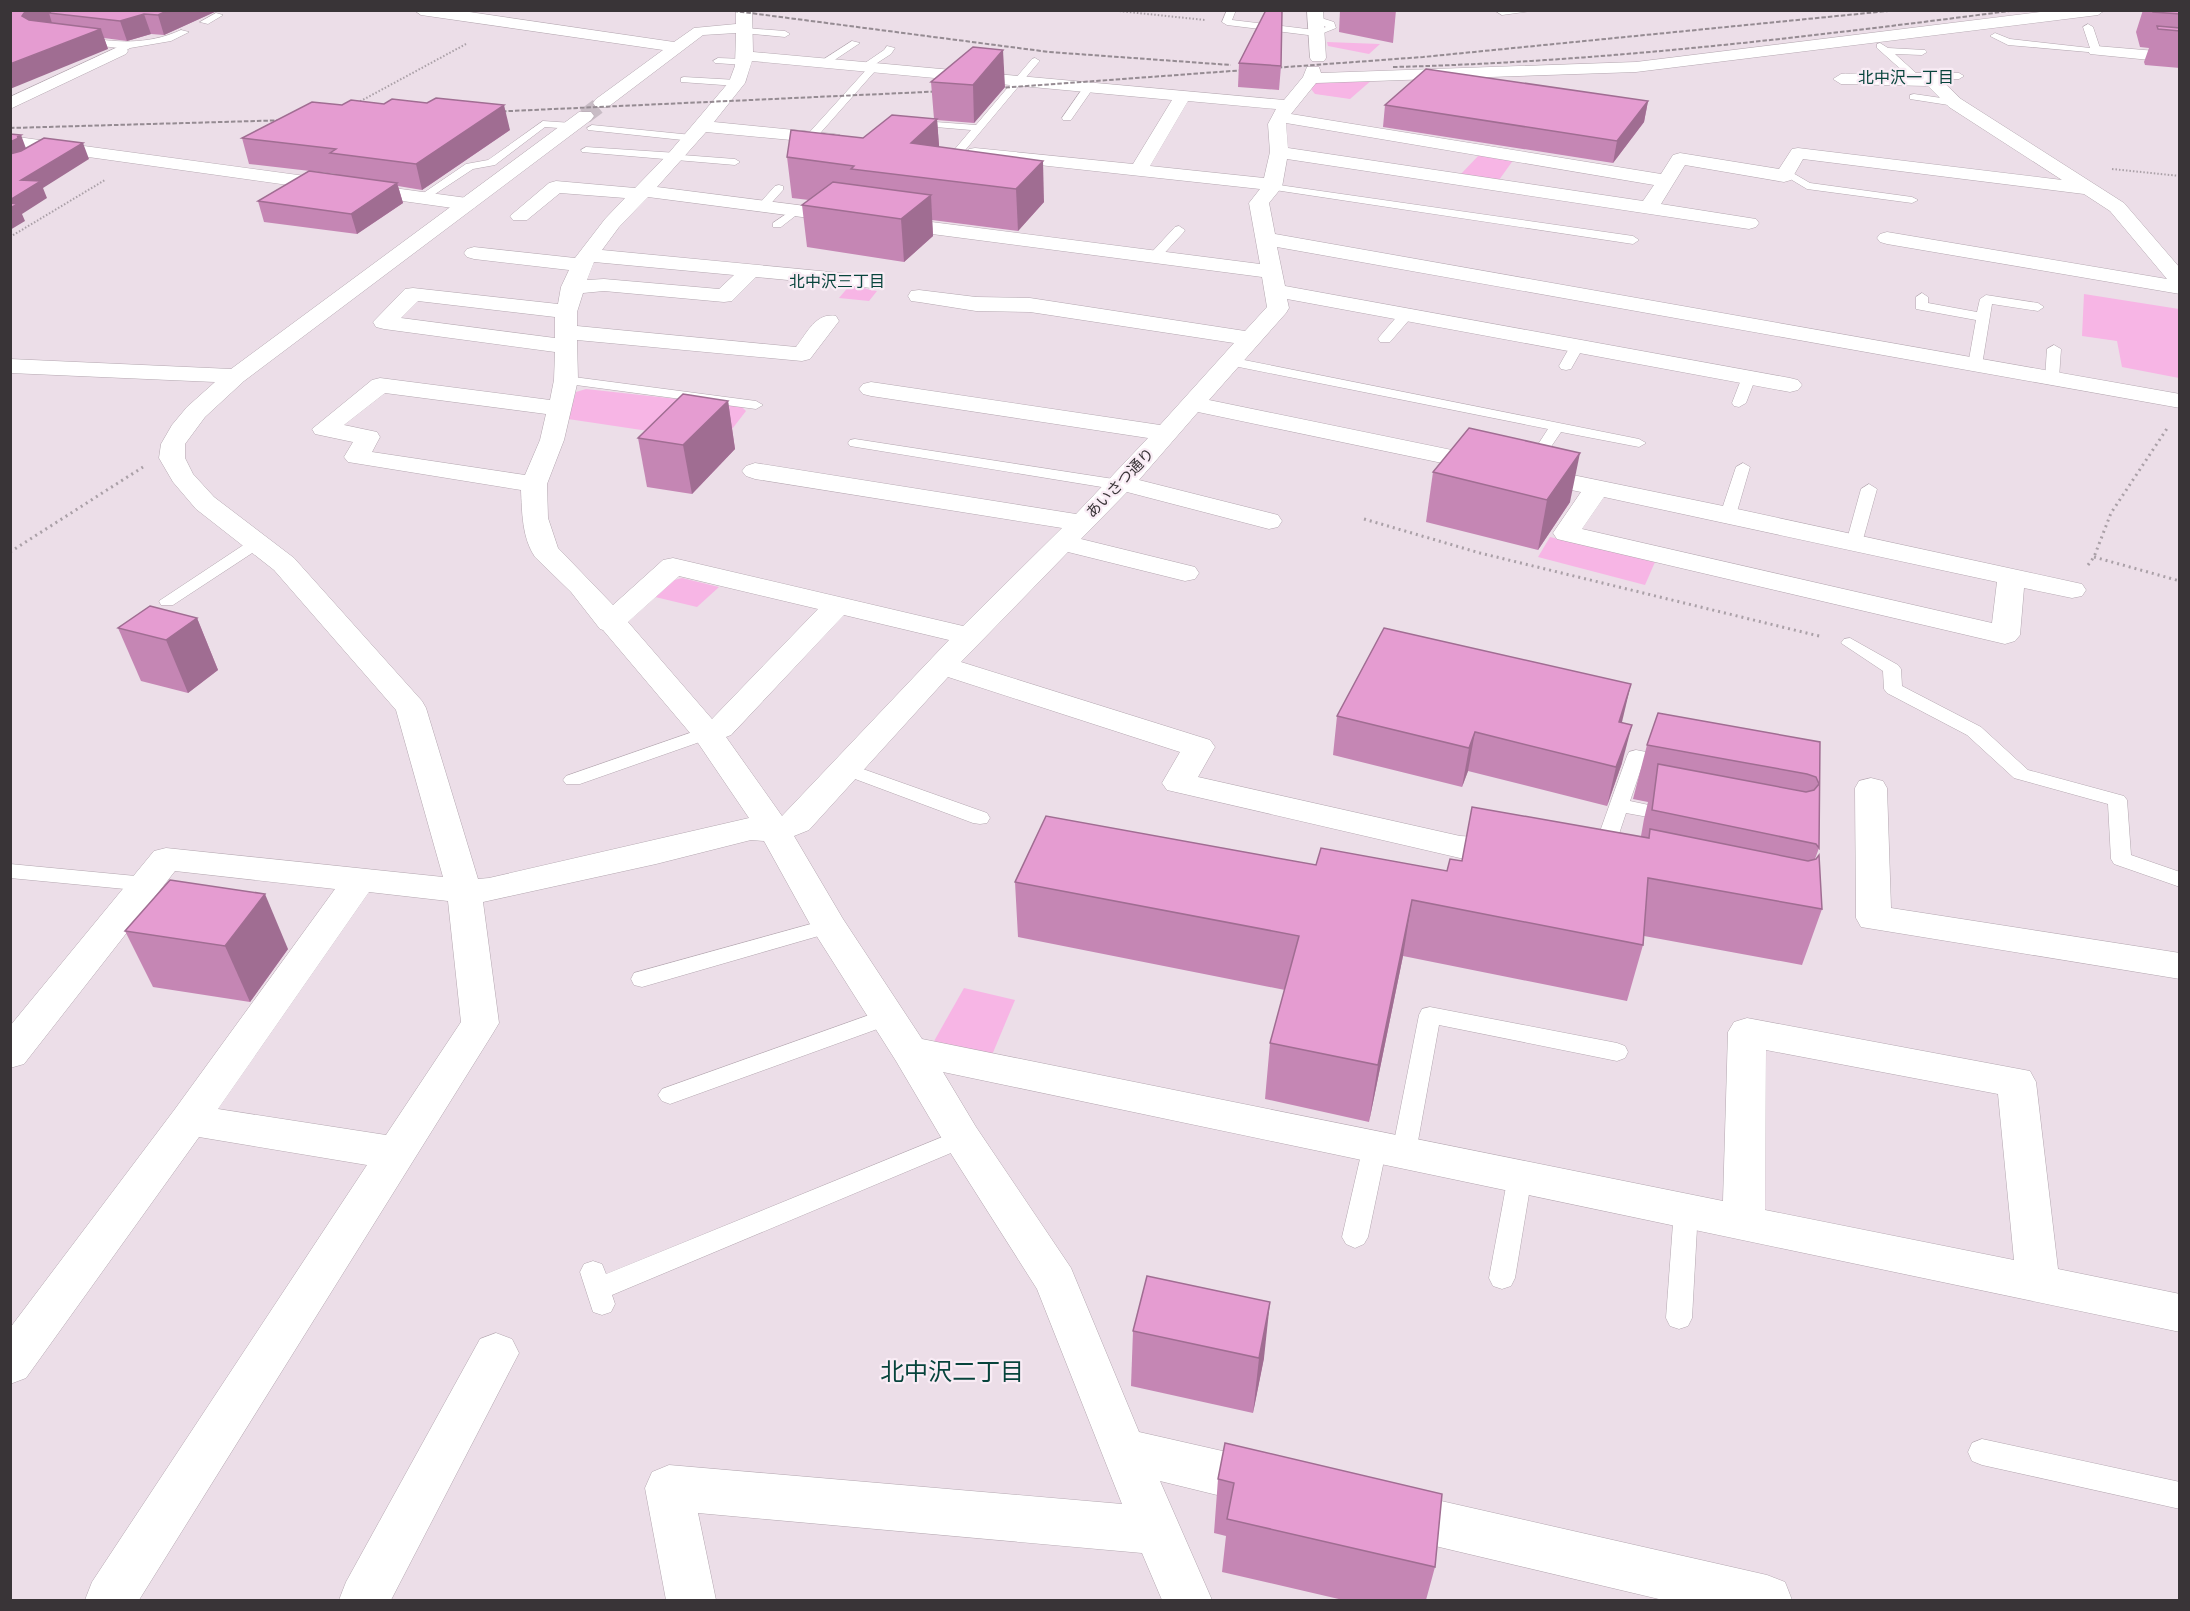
<svg xmlns="http://www.w3.org/2000/svg" width="2190" height="1611" viewBox="0 0 2190 1611" font-family="Mulish,'Noto Sans JP',sans-serif">
<style>
.green{fill:#f7b5e5}
.lines{fill:none;stroke-linecap:round;stroke-linejoin:round}
.street-tunnel{stroke:#c8bcc5;stroke-width:16;stroke-dasharray:16 8;stroke-linecap:butt}
.lane-casing{stroke:#b4a7b0;stroke-width:1}
.street-casing{stroke:#b4a7b0;stroke-width:1}
.secondary-casing{stroke:#b4a7b0;stroke-width:1}
.path-far1{stroke:#aaa0a7;stroke-width:2;stroke-dasharray:1.5 2;stroke-linecap:butt}
.path{stroke:#aaa0a7;stroke-width:3;stroke-dasharray:2 4;stroke-linecap:butt}
.lane{fill:#fff;fill-rule:evenodd}
.street{fill:#fff;fill-rule:evenodd}
.secondary{fill:#fff;fill-rule:evenodd}
.rail{stroke:#958b92;stroke-width:2;stroke-dasharray:4.5 2;stroke-linecap:butt}
.wall{fill:#c586b4}
.shaded-wall{fill:#a06d92}
.building{fill:#e59cd1;stroke:#a06d92;stroke-width:1.5}
.labels{text-anchor:middle;stroke-width:4.5;stroke-linejoin:round;paint-order:stroke}
.far-street-label{font-size:15px;fill:#393437;stroke:#f9ecf5}
.far-neighbourhood-label{font-size:16px;fill:#07443c;stroke:#f9ecf5}
.near-neighbourhood-label{font-size:24px;fill:#07443c;stroke:#f9ecf5}
</style>
<rect width="100%" height="100%" fill="#ecdee8"/>
<g class="green">
<path d="M1327 42 1380 44 1369 54 1328 46Z"/>
<path d="M1373 79 1350 99 1315 94 1311 89 1317 81Z"/>
<path d="M1481 153 1514 159 1499 180 1460 175Z"/>
<path d="M850 285C859 285 867 290 877 291L869 301 839 298Z"/>
<path d="M2084 294 2179 309V378L2122 367 2117 341 2082 336Z"/>
<path d="M586 389 741 406 746 411 722 442 568 419 576 392Z"/>
<path d="M1550 537 1655 562 1645 585 1538 557Z"/>
<path d="M682 578 719 587 697 607 651 596 667 582Z"/>
<path d="M964 988 1015 1000 992 1055 933 1043Z"/>
</g>
<g class="lines">
<path class="street-tunnel" d="M585 116 602 103"/>
<defs>
<g id="lane">
<path d="M1227 10H1236L1232 20 1315 30 1326 27 1312 21 1310 19 1315 16 1334 22 1336 28 1316 36 1227 25 1222 22Z"/>
<path d="M1494 10H1538L1502 15Z"/>
<path d="M216 13 223 15 208 24 200 22Z"/>
<path d="M2088 24 2093 27 2101 51 2099 53 2008 45 1990 36 1995 33 2010 39 2090 48 2083 27Z"/>
<path d="M745 28 785 31 790 34 785 37 742 33V29Z"/>
<path d="M181 30 189 32 171 41 130 48 120 54 115 51 118 48 79 43 74 40 79 37C116 42 145 46 181 30Z"/>
<path d="M852 41 860 43 827 65H821V61Z"/>
<path d="M1880 43 1888 48 1925 50 1927 52 1922 55 1895 54 1916 73H1959L1964 76 1959 79 1914 81 1877 48V44Z"/>
<path d="M887 46 895 48 891 54 874 65 878 68 876 70 815 139H807V135L866 70 862 69V65L884 50Z"/>
<path d="M718 58 745 59 750 62 745 65 715 63 713 61Z"/>
<path d="M1035 58 1040 61 1038 63 946 173H938V169L971 130 912 125 908 124V120L976 125 1032 59Z"/>
<path d="M684 77 737 80 742 83 737 86 681 82V78Z"/>
<path d="M1085 85 1094 87 1071 120H1063L1062 118Z"/>
<path d="M1914 94 1955 100 1960 103 1955 106 1910 99V95Z"/>
<path d="M543 121 572 123 577 126 572 129 545 127 495 165 473 169 426 200H418L416 198 466 164 488 160Z"/>
<path d="M592 125 692 135 697 138 692 141 588 130 587 128Z"/>
<path d="M586 147 677 153 682 155 735 159 740 162 735 165 582 152 581 150Z"/>
<path d="M1786 169 1810 183 1912 197 1918 200 1912 203 1807 189 1782 174 1780 172Z"/>
<path d="M1272 184 1633 236 1639 240 1633 244 1268 189 1266 187Z"/>
<path d="M779 185 783 186V190L766 209H758V205L775 186Z"/>
<path d="M795 208 801 211 799 213 781 227H773V223Z"/>
<path d="M1179 226 1185 230 1183 233 1158 260H1150V254L1175 227Z"/>
<path d="M1922 293 1928 297V303L1977 312 1980 299 1986 295 2038 303 2044 307 2038 311 1992 304 1982 365 1975 369 1968 365 1976 320 1916 309V297Z"/>
<path d="M1405 312 1411 316 1410 319 1390 342H1380L1378 339 1380 336 1400 313Z"/>
<path d="M1577 342 1584 346 1571 369 1566 370 1561 369 1559 366 1572 343Z"/>
<path d="M2054 345 2061 349 2059 378 2052 382 2045 378 2047 349Z"/>
<path d="M1229 357 1639 439 1646 443 1639 447 1561 432 1536 469 1531 470 1524 466 1548 429 1224 364 1222 361Z"/>
<path d="M1749 373 1756 377 1746 403 1739 407 1734 406 1732 403 1742 377Z"/>
<path d="M566 376 756 401 763 405 756 409 561 383 559 380 561 377Z"/>
<path d="M855 439 1120 480 1128 485 1120 490 850 446 848 443 850 440Z"/>
<path d="M1743 463 1750 467 1736 515 1728 520 1722 518 1720 515 1736 467Z"/>
<path d="M1869 484 1877 489 1862 543 1854 548 1848 546 1846 543 1861 489Z"/>
<path d="M257 538 263 540 265 543 263 546 173 605H161L159 601 251 540Z"/>
<path d="M1850 638 1898 665 1901 669 1902 686 1981 727 2028 770 2124 796 2127 800 2131 855 2180 872V887L2114 864 2111 859 2108 804 2014 778 1967 735 1887 693 1884 689 1883 671 1841 643 1844 639Z"/>
<path d="M707 727 714 729 716 733 714 737 580 784H566L563 780 566 776Z"/>
<path d="M1636 750 1677 758 1679 762 1677 766 1670 768 1643 763 1630 801 1677 811 1680 815 1677 819 1670 821 1626 813 1618 837 1606 858 1599 860 1592 858 1589 853 1598 837 1627 756 1629 752Z"/>
<path d="M846 763 987 813 990 818 987 823 980 824 973 823 839 773 836 769 839 765Z"/>
<path d="M10 864 146 877 153 879 156 884 153 889 146 891 10 878Z"/>
<path d="M829 919 836 921 840 926 836 931 642 987 634 985 631 979 634 973Z"/>
<path d="M1430 1007 1617 1043 1625 1046 1628 1052 1625 1058 1617 1061 1439 1025 1416 1152 1413 1159 1404 1162 1395 1159 1392 1152 1419 1015 1422 1009Z"/>
<path d="M886 1009 894 1011 897 1017 894 1023 670 1104 662 1101 658 1095 662 1089Z"/>
<path d="M962 1129 970 1131 974 1138 970 1145 612 1295 615 1304 611 1312 602 1315 593 1312 580 1272 584 1264 593 1261 602 1264 606 1274Z"/>
<path d="M1375 1136 1383 1139 1387 1146 1368 1237 1364 1244 1355 1248 1346 1244 1342 1237 1363 1146 1367 1139Z"/>
<path d="M1520 1166 1529 1169 1532 1176 1515 1278 1511 1286 1502 1289 1493 1286 1489 1278 1508 1176 1511 1169Z"/>
<path d="M1686 1200 1695 1203 1698 1210 1692 1318 1688 1326 1679 1329 1670 1326 1666 1318 1674 1210 1677 1203Z"/>
<path d="M1982 1439 2180 1482V1509L1982 1465 1972 1461 1968 1452 1972 1443Z"/>
</g>
<g id="street">
<path d="M414 10H456L674 42 694 28 736 24V10H752L753 52 1284 100 1303 77 1307 67H1319L1321 73 1636 62 2057 10H2105L2098 15 1636 72 1316 83 1291 114 1661 174 1673 155 1680 153 1779 169 1792 149 1798 148 2062 180 1949 107 1928 86 1841 84 1833 79 1841 74C1862 74 1925 69 1940 80 1948 85 1954 93 1961 99L2124 203 2180 268V294L1887 244 1880 242 1877 238 1880 234 1887 232 2167 279 2110 211 2084 194 1803 159 1791 180 1784 182 1685 165 1661 204 1756 219 1759 223 1756 227 1749 229 1287 159 1282 187 1269 203 1275 234 2180 394V408L1277 247 1285 286 1790 378 1798 380 1802 385 1798 390 1790 392 1287 299 1289 308 1286 313 1209 400 1728 507 2082 584 2086 590 2082 596 2072 598 2024 588 2020 635 2015 641 2005 644 1557 539 1553 533 1581 492 1198 412 1139 480 1278 515 1282 521 1278 527 1269 529 1127 492 1081 539 1195 567 1199 573 1195 579 1185 581 1068 552 961 662 1210 740 1215 747 1198 777 1460 836 1509 839 1521 842 1526 850 1521 858 1509 861 1460 858 1167 790 1162 783 1180 752 948 677 809 830 794 836 843 919 922 1039 1723 1201 1728 1032 1734 1022 1747 1018 2030 1071 2036 1082 2058 1269 2180 1294V1332L943 1072 976 1127 1071 1268 1139 1432 1262 1460 1279 1467 1286 1483 1279 1499 1262 1506 1160 1481 1212 1600H1162L1142 1553 698 1513 716 1600H666L645 1488 652 1472 669 1465 1122 1504 1037 1289 948 1149 896 1061 816 935 764 841 751 840 656 864 483 902 499 1023 493 1033 139 1600H85L92 1582 367 1165 199 1137 26 1378 10 1384V1328L175 1109 335 889 175 871 24 1064 10 1068V1026L154 851 166 848 443 877 396 710 274 570 196 509 173 482 159 458 161 444 172 425 187 407 215 382 10 373V359L231 369 579 112H591L594 116 591 120 244 381 205 417 185 444V458L193 474 214 497 294 558 422 701 426 708 478 879 489 878 749 818 696 740 603 630 600 629 571 592 535 557C522 538 522 512 521 490L348 462 344 457 353 442 315 434 312 429 372 380 380 378 550 400 554 380 555 352 384 329 376 327 373 322 405 289 413 288 558 304 561 287 569 270 474 259 467 257 464 253 467 249 474 247 575 258 605 219 625 198 560 193 527 220H513L510 216 549 183 556 181 635 188 668 154 729 82 735 66 736 33 703 35 608 107H596L593 103 596 99 663 50 421 15ZM752 61 1172 100 1133 164 975 148 969 149 966 153 969 157 975 158 1260 189 1249 203 1260 264 657 187 706 132 834 144 840 143 843 139 840 135 834 134 714 122 745 83ZM1188 101 1276 109 1268 124 1270 152 1264 178 1150 166ZM1286 123 1654 185 1643 201 1288 148ZM648 197 1262 277 1267 307 1245 331 1030 298 976 297 919 290 911 291 908 296 911 301 919 302 976 311 1030 312 1234 343 1160 425 871 382 863 384 859 389 863 394 871 396 1148 438 1076 514 755 463 746 466 742 471 746 476 755 479 1062 528 963 626 673 558 663 560 613 605 558 548 548 518 547 484 564 440 578 380 577 340 802 361 810 359 839 321 836 316C816 312 807 333 796 347L577 326V312L583 293 604 291 724 302 732 301 756 277 872 288 879 286 883 282 879 278 872 276 602 250 619 227ZM594 262 734 275 719 289 604 279 587 280ZM418 301 555 317V338L401 318ZM385 393 546 414 540 440 525 475 372 452 380 437 377 432 344 425ZM1604 497 1997 582 1992 623 1582 529ZM679 576 818 609 712 719 628 622ZM844 615 949 640 782 816 726 737 731 735ZM369 892 448 901 461 1022 386 1135 218 1109ZM1766 1050 1998 1094 2014 1260 1765 1210Z"/>
<path d="M1307 10H1323L1326 58 1324 61H1312L1310 58Z"/>
<path d="M120 46 126 48 128 51 126 54 10 109V97Z"/>
<path d="M2096 46 2180 53V63L2090 54 2088 51 2090 48Z"/>
<path d="M1871 778 1883 781 1887 788 1891 908 2180 953V979L1861 927 1856 918 1855 788 1859 781Z"/>
<path d="M496 1333 512 1339 519 1353 391 1600H339L346 1582 480 1339Z"/>
<path d="M1397 1491 1767 1575 1785 1582 1792 1600H1663L1397 1537 1380 1531 1373 1514 1380 1497Z"/>
</g>
<path id="secondary" d="M10 136 467 198 474 200 477 204 474 208 467 210 10 146Z"/>
</defs>
<use href="#lane" class="lane-casing"/>
<use href="#street" class="street-casing"/>
<use href="#secondary" class="secondary-casing"/>
<g class="path-far1">
<path d="M1109 10 1205 20"/>
<path d="M357 103 466 44"/>
<path d="M2112 169 2180 176"/>
<path d="M10 237 105 180"/>
</g>
<g class="path">
<path d="M1364 519 1480 553 1823 637"/>
<path d="M10 552 143 467"/>
<path d="M2094 557 2180 581"/>
<path d="M2088 565 2094 557 2111 513 2168 427"/>
</g>
<use href="#lane" class="lane"/>
<use href="#street" class="street"/>
<use href="#secondary" class="secondary"/>
<g class="rail">
<path d="M727 10 1049 52 1231 65"/>
<path d="M1393 67C1602 62 1809 37 2017 10"/>
<path d="M986 89 1423 57 1898 10"/>
<path d="M489 112 947 91"/>
<path d="M10 128 291 120"/>
</g>
</g>
<g class="wall">
<path d="M10 10H219L164 35 151 34 127 41 104 38 108 49Z"/>
<path d="M1340 10H1396L1393 43 1339 32Z"/>
<path d="M2143 10H2180V68L2145 65 2144 62 2149 48 2140 47 2136 32Z"/>
<path d="M1239 63 1281 66 1279 90 1238 87Z"/>
<path d="M931 82 1005 87 974 123 937 120 939 147 1044 202 1018 231 932 220 933 236 904 262 807 247 802 205 809 200 792 198 787 157 863 138 934 119Z"/>
<path d="M1648 101 1644 122 1613 163 1383 127 1385 105Z"/>
<path d="M510 130 422 190 398 186 403 203 357 234 264 222 258 201 336 175V174L249 164 242 138Z"/>
<path d="M728 401 735 449 692 494 647 487 638 438Z"/>
<path d="M1433 472 1570 502 1538 550 1426 522Z"/>
<path d="M197 618 218 670 188 693 141 681 118 628Z"/>
<path d="M1337 716 1622 723V763L1607 806 1468 771 1462 787 1333 755Z"/>
<path d="M1820 742 1819 848 1815 859 1822 909 1802 965 1644 936 1643 945 1627 1001 1403 956 1369 1122 1265 1099 1270 1043 1285 990 1018 937 1015 882 1316 865 1447 871 1462 861 1641 836 1644 819 1648 802 1633 799 1647 745Z"/>
<path d="M125 931 288 949 250 1002 153 987Z"/>
<path d="M1133 1331 1264 1358 1253 1413 1131 1386Z"/>
<path d="M1225 1443 1435 1567 1426 1600H1343L1222 1572 1226 1536 1214 1533 1218 1479Z"/>
</g>
<g class="shaded-wall">
<path d="M30 10H59L49 13 52 23 31 33 22 16 24 13Z"/>
<path d="M169 10H219L164 35 158 15Z"/>
<path d="M144 14 151 34 127 41 120 21Z"/>
<path d="M101 29 108 49 10 89V64Z"/>
<path d="M1003 50 1005 87 974 123 973 85Z"/>
<path d="M1648 101 1644 122 1613 163 1617 141Z"/>
<path d="M504 105 510 130 422 190 416 164Z"/>
<path d="M937 119 940 158 911 143Z"/>
<path d="M21 135 27 151 10 161V142Z"/>
<path d="M83 143 89 159 43 188 47 198 22 214 25 221 10 230V200L21 180Z"/>
<path d="M1043 161 1044 202 1018 231 1016 189Z"/>
<path d="M397 183 403 203 357 234 351 214Z"/>
<path d="M931 195 933 236 904 262 901 219Z"/>
<path d="M728 401 735 449 692 494 683 445Z"/>
<path d="M1580 453 1570 502 1538 550 1547 500Z"/>
<path d="M197 618 218 670 188 693 166 640Z"/>
<path d="M1631 684 1622 722 1610 761 1619 722Z"/>
<path d="M1632 725 1622 763 1607 806 1616 767Z"/>
<path d="M1475 732 1468 771 1462 787 1469 748Z"/>
<path d="M265 894 288 949 250 1002 225 946Z"/>
<path d="M1412 900 1403 956 1369 1122 1378 1065Z"/>
<path d="M1270 1302 1264 1358 1253 1413 1259 1358Z"/>
</g>
<g class="building">
<path d="M10 10H30L24 13 22 16 29 20 101 29 10 64Z"/>
<path d="M53 10H169L158 15 144 14 120 21 49 13Z"/>
<path d="M1266 10 1282 11 1281 66 1239 63Z"/>
<path d="M2153 10H2180V14L2153 12Z"/>
<path d="M2157 26 2180 28V31L2158 29Z"/>
<path d="M973 47 1003 50 973 85 931 82Z"/>
<path d="M1426 69 1648 101 1617 141 1385 105Z"/>
<path d="M436 98 504 105 416 164 330 153 336 149 242 138 312 102 342 105 351 100 384 104 392 99 427 103Z"/>
<path d="M892 115 937 119 911 143 1043 161 1016 189 851 169 854 166 787 157 791 130 863 138Z"/>
<path d="M10 134 21 135 17 137H21L10 142Z"/>
<path d="M44 138 83 143 21 180 41 181 10 200V154L21 151Z"/>
<path d="M309 171 397 183 351 214 258 201Z"/>
<path d="M833 182 931 195 901 219 802 205Z"/>
<path d="M10 203 18 204 10 208Z"/>
<path d="M683 394 728 401 683 445 638 438Z"/>
<path d="M1469 428 1580 453 1547 500 1433 472Z"/>
<path d="M150 606 197 618 166 640 118 628Z"/>
<path d="M1384 628 1631 684 1619 722 1632 725 1616 767 1475 732 1469 748 1337 716Z"/>
<path d="M1658 713 1820 742 1819 848 1816 844 1652 810 1658 764 1806 792 1814 790 1819 784 1816 777 1807 774 1647 745Z"/>
<path d="M1472 807 1649 838 1650 829 1808 861 1816 859 1819 855 1822 909 1648 878 1643 945 1412 900 1378 1065 1270 1043 1299 936 1015 882 1046 816 1316 865 1321 848 1447 871 1450 859 1462 861Z"/>
<path d="M170 880 265 894 225 946 125 931Z"/>
<path d="M1147 1276 1270 1302 1259 1358 1133 1331Z"/>
<path d="M1225 1443 1442 1494 1435 1567 1227 1519 1234 1483 1218 1479Z"/>
</g>
<g class="labels">
<g class="far-street-label">
<text transform="translate(1120 483) rotate(-46)" y="5">あいさつ通り</text>
</g>
<g class="far-neighbourhood-label">
<text x="1906" y="83">北中沢一丁目</text>
<text x="837" y="287">北中沢三丁目</text>
</g>
<g class="near-neighbourhood-label">
<text x="952" y="1380">北中沢二丁目</text>
</g>
</g>
<rect width="2190" height="1611" fill="none" stroke="#393437" stroke-width="24"/>
</svg>
